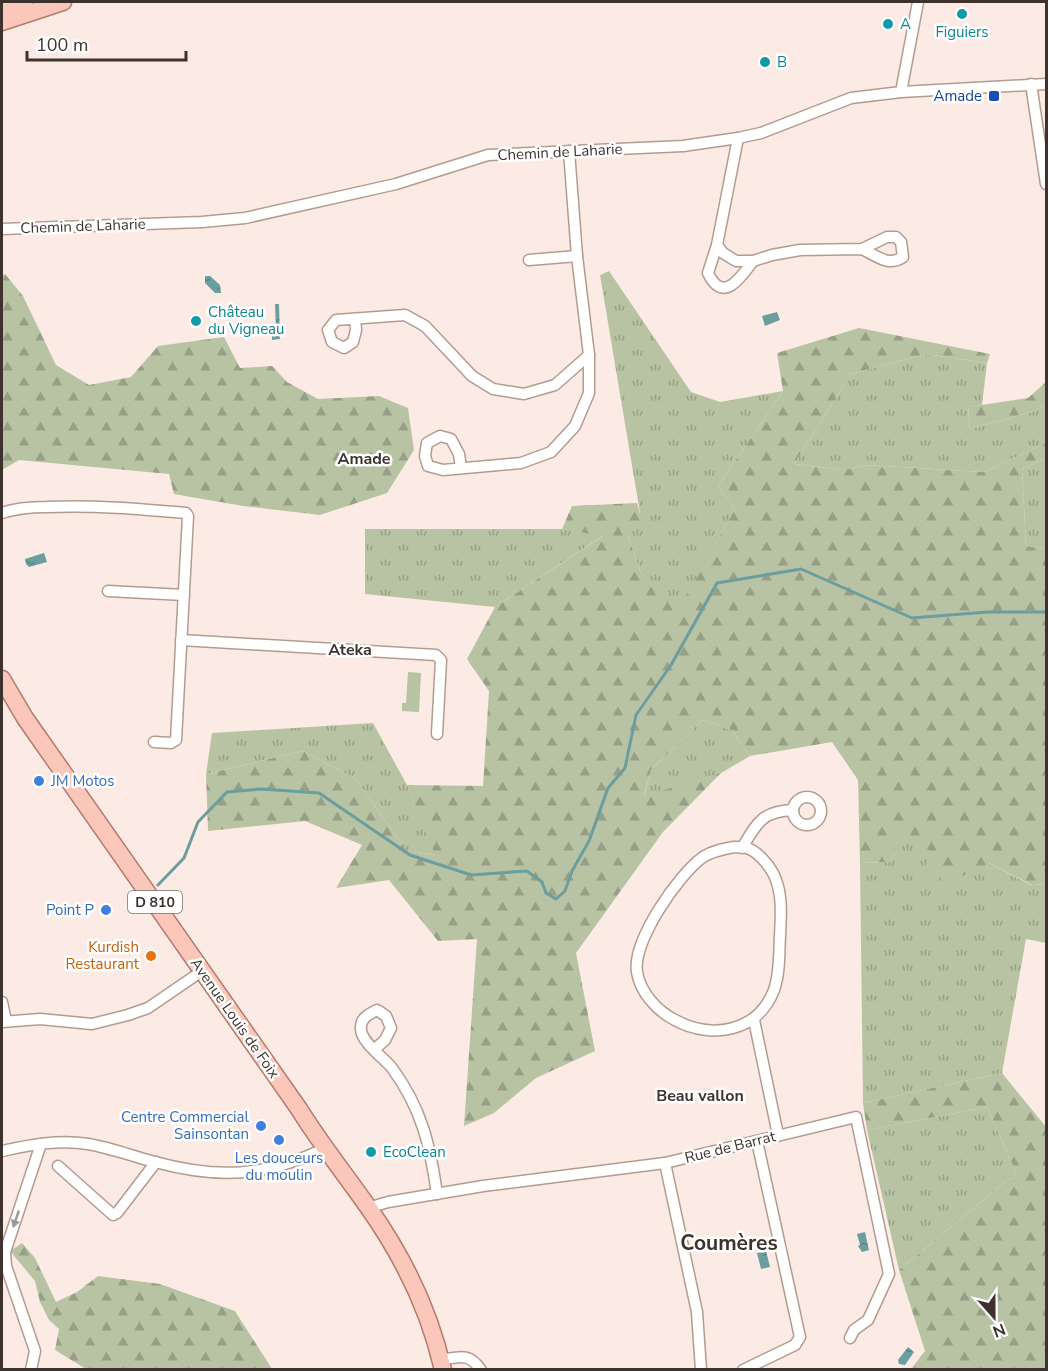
<svg xmlns="http://www.w3.org/2000/svg" width="1048" height="1371" viewBox="0 0 1048 1371" font-family="'Nunito Sans',sans-serif">
<style>
.grass{fill:url(#grass-tufts)}
.forest{fill:url(#forest-firs)}
.pitch{fill:#b8c3a4}
.water{fill:url(#water-ripples)}
.lines{fill:none;stroke-linecap:round;stroke-linejoin:round}
.stream{stroke:#6a9e9f;stroke-width:3}
.street-casing{stroke:#b49b90;stroke-width:13}
.primary-casing{stroke:#b57a6b;stroke-width:19}
.street{stroke:#fff;stroke-width:10}
.primary{stroke:#fac7ba;stroke-width:16}
.oneway{fill:#9e9896}
.culture-dot{fill:#0f9aa8;stroke:#fff;stroke-width:2}
.transit-dot{fill:#1a4fb4;stroke:#fff;stroke-width:2}
.shop-dot{fill:#3f7fe0;stroke:#fff;stroke-width:2}
.food-dot{fill:#e8710a;stroke:#fff;stroke-width:2}
.labels{text-anchor:middle;stroke-width:5;stroke-linejoin:round;paint-order:stroke}
.shield{fill:#fff;stroke:#77706d;stroke-width:1.5}
.shield-label{font-size:14px;font-weight:bold;fill:#3d322e}
.culture-label{font-size:15px;fill:#0d838f;stroke:#fff;text-anchor:start}
.transit-label{font-size:15px;fill:#164399;stroke:#fff;text-anchor:end}
.street-label{font-size:15px;fill:#3d322e;stroke:#fff}
.shop-label{font-size:15px;fill:#366cbe;stroke:#fff;text-anchor:end}
.food-label{font-size:15px;fill:#c56008;stroke:#fff;text-anchor:end}
.neighbourhood-label{font-size:16px;font-weight:bold;fill:#3d322e;stroke:#fff}
.district-label{font-size:21px;font-weight:bold;fill:#3d322e;stroke:#fff}
</style>
<defs>
<pattern id="grass-tufts" width="24" height="20" patternUnits="userSpaceOnUse" patternTransform="scale(1.5)"><rect width="24" height="20" fill="#b8c3a4"/><path d="M3 7l-1-3M5 7V3M7 7l1-3M15 17l-1-3M17 17v-4M19 17l1-3" fill="none" stroke="#979f86"/></pattern>
<pattern id="forest-firs" width="22" height="20" patternUnits="userSpaceOnUse" patternTransform="scale(1.5)"><rect width="22" height="20" fill="#b8c3a4"/><path d="M5 1l3.5 6h-7zM16 11l3.5 6h-7z" fill="#979f86"/></pattern>
<pattern id="water-ripples" width="26" height="14" patternUnits="userSpaceOnUse" patternTransform="scale(1.5)"><rect width="26" height="14" fill="#6a9e9f"/><path d="M2 4q2-2 4 0t4 0M15 11q2-2 4 0t4 0" fill="none" stroke="#588182"/></pattern>
</defs>
<rect width="100%" height="100%" fill="#fcebe4"/>
<g class="grass">
<path d="M609 271 691 392 720 402 783 391 718 486 735 509 682 604 656 592 641 573 628 536 641 519 600 275Z"/>
<path d="M926 354 987 363 982 405 968 407 970 429 1035 411 1046 404V443L985 472 868 465 842 470 794 464 851 374Z"/>
<path d="M1046 458V548L1026 546 1022 469Z"/>
<path d="M365 529H562L604 535 495 607 365 594Z"/>
<path d="M702 720 732 730 750 756 721 773 644 797 651 770Z"/>
<path d="M373 723 407 785 436 855 406 850 356 779 303 751 206 774 212 733Z"/>
<path d="M899 833 933 852 989 863 1031 885 1046 884V943L1026 939 1002 1073 863 1103 860 863 891 862Z"/>
<path d="M987 1107 1016 1173 899 1270 867 1130Z"/>
</g>
<g class="forest">
<path d="M5 274 23 296 56 365 89 385 131 377 158 346 224 337 240 368 272 366 287 382 318 399 379 396 408 408 414 450 387 493 320 515 243 506 174 494 169 474 19 460 2 470V275Z"/>
<path d="M859 328 990 354 987 363 926 354 851 374 794 464 842 470 868 465 985 472 1046 443V458L1022 469 1026 546 1046 548V884L1032 885 989 863 947 883 925 867 932 852 899 834 891 862 860 863 858 780 832 742 750 756 732 730 702 720 651 770 644 796 721 773 663 832 576 953 595 1051 536 1078 494 1113 464 1126 477 939 438 941 389 880 336 888 362 845 305 821 208 831 206 774 303 751 356 779 406 850 435 855 407 785 483 786 489 691 467 659 495 607 603 536 562 529 572 506 637 503 642 520 628 536 641 573 656 591 682 603 735 509 718 486 783 391 777 353Z"/>
<path d="M1046 382V404L1035 411 970 429 968 407 1028 398Z"/>
<path d="M1002 1073 1046 1127V1369H911L925 1351 899 1270 1016 1173 987 1107 867 1130 863 1103Z"/>
<path d="M22 1243 35 1258 56 1302 77 1292 98 1276 160 1284 235 1311 272 1369H86L55 1350 59 1329 49 1320 40 1302 35 1281 10 1251Z"/>
</g>
<path class="pitch" d="M408 672 421 673 419 712 402 711V703H406Z"/>
<g class="water">
<path d="M205 276H210L220 285 221 293H215L205 283Z"/>
<path d="M275 304H279L280 339 272 340V332H268L276 330Z"/>
<path d="M777 312 780 320 765 326 762 316Z"/>
<path d="M44 553 47 562 29 567 26 564 25 559Z"/>
<path d="M865 1232 869 1250 862 1252 858 1246 860 1245 857 1234Z"/>
<path d="M766 1251 770 1267 761 1269 757 1253Z"/>
<path d="M908 1347 914 1352 905 1365 899 1364 898 1360Z"/>
</g>
<g class="lines">
<path class="stream" d="M158 885 184 858 198 822 227 792 261 789 319 793 410 855 471 875 527 871 542 882 546 893 556 899 565 891 572 871 589 841 608 788 625 768 636 715 671 665 717 583 801 569 912 618 987 612H1046"/>
<defs>
<g id="street">
<path d="M1031 84 1046 184"/>
<path d="M901 92 918 2"/>
<path d="M738 138 717 245 723 253 736 261H753L772 255 800 250 862 249 887 237H896L901 242 903 257C888 267 877 256 862 249"/>
<path d="M2 229 202 222 245 218 396 184 488 155 683 146 738 138 761 133 851 98 901 92 1046 84"/>
<path d="M717 245 708 273C723 305 741 277 753 261"/>
<path d="M529 260 577 256"/>
<path d="M355 319 356 330 353 342 344 348 332 342 328 330 336 320 405 315 425 326 472 376 493 389 524 394 555 385 589 355"/>
<path d="M461 468 459 454 451 439 440 436 427 443 425 456 428 466 443 470 521 463 551 452 575 426 589 393V355L577 256 569 151"/>
<path d="M2 513C16 508 32 507 47 507 94 505 140 509 186 513L188 516 176 740 171 743 154 742"/>
<path d="M108 591 184 595"/>
<path d="M181 640 436 655 441 660 437 734"/>
<circle cx="807" cy="811" r="14"/>
<path d="M734 847C738 847 743 847 747 848 757 851 768 864 773 873 783 892 781 915 780 936 779 953 780 973 774 990 758 1032 712 1040 675 1020 657 1011 640 992 637 972 632 941 679 874 703 857 712 851 723 849 734 847Z"/>
<path d="M742 848C757 823 762 811 793 810"/>
<path d="M2 1002 6 1021"/>
<path d="M754 1020 778 1135"/>
<path d="M2 1022 40 1019 92 1024 128 1015 148 1008 202 971"/>
<path d="M375 1049 385 1040 391 1028 386 1016 377 1010C369 1014 360 1018 361 1029 361 1042 384 1058 392 1068 422 1109 430 1145 437 1194"/>
<path d="M2 1151C29 1145 60 1139 88 1144 111 1148 132 1156 155 1162 218 1179 264 1177 324 1149"/>
<path d="M665 1163 697 1312 701 1370"/>
<path d="M58 1166 113 1215 117 1213 156 1162"/>
<path d="M368 1208 388 1202 483 1186 665 1163 856 1117 889 1274 868 1320 854 1330 850 1338"/>
<path d="M441 1360C459 1357 469 1352 481 1370"/>
<path d="M31 1370 35 1351 6 1266 5 1252 41 1144"/>
<path d="M743 1370 795 1345 800 1337 757 1141"/>
</g>
<g id="primary">
<path d="M2 8 24 2"/>
<path d="M2 22 63 2"/>
<path d="M2 679 25 718 299 1109C320 1143 345 1174 368 1207 402 1255 430 1312 443 1370"/>
</g>
</defs>
<use href="#street" class="street-casing"/>
<use href="#primary" class="primary-casing"/>
<use href="#street" class="street"/>
<use href="#primary" class="primary"/>
</g>
<defs><path id="oneway-solid" d="M-6-.8H1V-3.2L6.5 0L1 3.2V.8H-6Z" transform="scale(1.5)"/></defs>
<use class="oneway" href="#oneway-solid" transform="translate(16 1219) rotate(109)"/>
<g class="culture-dot">
<circle cx="962" cy="14" r="6"/>
<circle cx="888" cy="24" r="6"/>
<circle cx="765" cy="62" r="6"/>
<circle cx="196" cy="321" r="6"/>
<circle cx="371" cy="1152" r="6"/>
</g>
<rect class="transit-dot" x="988" y="90" width="12" height="12" rx="3"/>
<g class="shop-dot">
<circle cx="39" cy="781" r="6"/>
<circle cx="106" cy="910" r="6"/>
<circle cx="261" cy="1126" r="6"/>
<circle cx="279" cy="1140" r="6"/>
</g>
<circle class="food-dot" cx="151" cy="956" r="6"/>
<g class="labels">
<rect class="shield" x="128" y="891" width="54" height="22" rx="4.5"/>
<g class="shield-label">
<text x="155" y="907">D 810</text>
</g>
<g class="culture-label">
<text x="900" y="29">A</text>
<text x="962" y="37" text-anchor="middle">Figuiers</text>
<text x="777" y="67">B</text>
<text x="208" y="317">Château<tspan x="208" dy="17">du Vigneau</tspan></text>
<text x="383" y="1157">EcoClean</text>
</g>
<g class="transit-label">
<text x="982" y="101">Amade</text>
</g>
<g class="street-label">
<text transform="translate(560 152) rotate(-3)" y="5">Chemin de Laharie</text>
<text transform="translate(83 226) rotate(-2)" y="5">Chemin de Laharie</text>
<text transform="translate(235 1018) rotate(55)" y="5">Avenue Louis de Foix</text>
<text transform="translate(730 1147) rotate(-14)" y="5">Rue de Barrat</text>
</g>
<g class="shop-label">
<text x="51" y="786" text-anchor="start">JM Motos</text>
<text x="94" y="915">Point P</text>
<text x="249" y="1122">Centre Commercial<tspan x="249" dy="17">Sainsontan</tspan></text>
<text x="279" y="1163" text-anchor="middle">Les douceurs<tspan x="279" dy="17">du moulin</tspan></text>
</g>
<g class="food-label">
<text x="139" y="952">Kurdish<tspan x="139" dy="17">Restaurant</tspan></text>
</g>
<g class="neighbourhood-label">
<text x="364" y="464">Amade</text>
<text x="350" y="655">Ateka</text>
<text x="700" y="1101">Beau vallon</text>
</g>
<g class="district-label">
<text x="729" y="1250">Coumères</text>
</g>
</g>
<rect width="1048" height="1371" fill="none" stroke="#3d322e" stroke-width="6"/>
<g transform="translate(994 1317) rotate(159)" stroke="#ffffff" stroke-width="4.5" paint-order="stroke">
<path d="M0-4.5L10 22L0 15L-10 22Z" fill="#3d322e"/>
<text y="-9" font-size="16" font-weight="bold" text-anchor="middle" fill="#3d322e">N</text>
</g>
<path d="M27 51v9h159v-9" fill="none" stroke="#3d322e" stroke-width="3"/>
<text x="36" y="51" font-size="18" fill="#3d322e" stroke="#ffffff" stroke-width="4.5" paint-order="stroke">100 m</text>
</svg>
